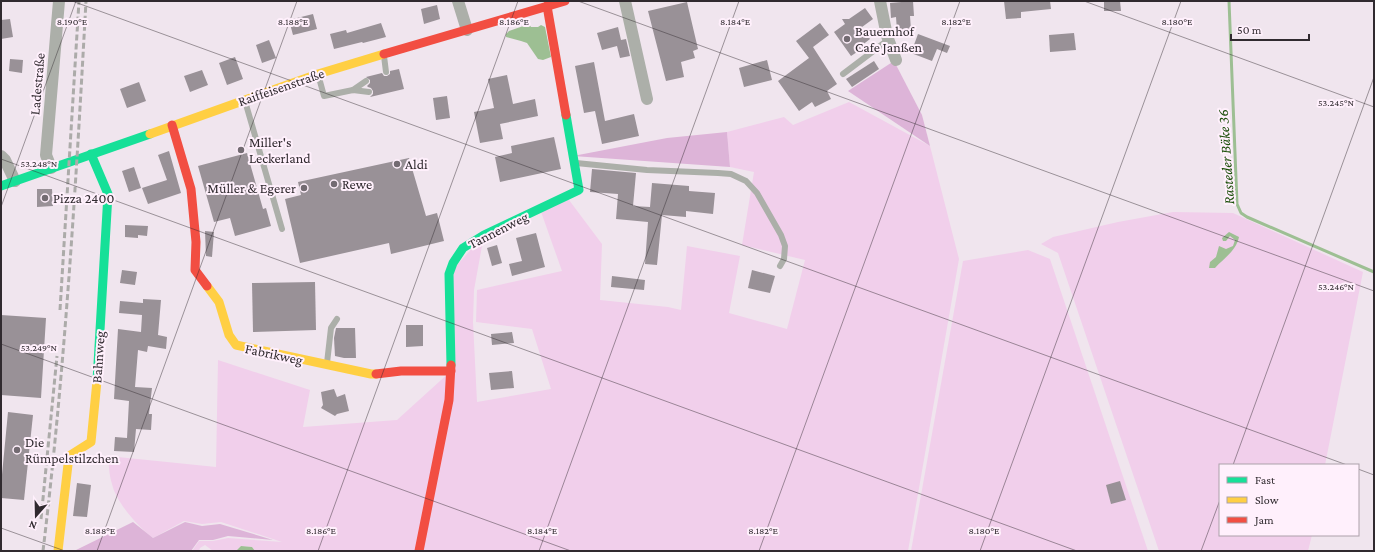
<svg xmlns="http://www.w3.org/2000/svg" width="1375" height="552" viewBox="0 0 1375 552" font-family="'Crimson Pro',serif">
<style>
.green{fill:#f1cfeb}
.forest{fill:#ddb4d8}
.water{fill:#9dbf93}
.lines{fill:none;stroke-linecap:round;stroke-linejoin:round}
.stream{stroke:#9dbf93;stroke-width:3}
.building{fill:#999197}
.lane{stroke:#acafa9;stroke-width:6}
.street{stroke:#acafa9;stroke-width:12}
.fast{stroke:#16e098;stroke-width:9}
.slow{stroke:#ffcf43;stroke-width:9}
.jam{stroke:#f24e42;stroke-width:9}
.rail{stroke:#acaba9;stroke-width:3;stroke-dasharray:6 3;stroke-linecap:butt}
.ticks{fill:none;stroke:#302a2f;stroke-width:1;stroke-opacity:0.45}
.poi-dot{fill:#736b72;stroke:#fff0fc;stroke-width:1.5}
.labels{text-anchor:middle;stroke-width:4;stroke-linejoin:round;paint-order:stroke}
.poi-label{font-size:14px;fill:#302a2f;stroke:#fff0fc;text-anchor:start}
.street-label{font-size:14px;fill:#302a2f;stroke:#fff0fc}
.water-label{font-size:15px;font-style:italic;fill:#1d500b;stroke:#fff0fc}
.ticks-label{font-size:10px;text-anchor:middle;fill:#302a2f;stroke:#fff0fc;stroke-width:4;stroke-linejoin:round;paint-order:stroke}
</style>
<rect width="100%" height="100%" fill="#f0e5ee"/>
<g class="green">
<path d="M849 102 930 146 959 259 908 551H255L252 547 241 546 236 551H213L205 545 200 548 199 551H192L199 541H213L228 538 282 542 221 522 202 524 184 521 153 538C138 527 116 502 112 484 109 475 109 465 108 456L216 467 218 360 310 390 303 427 397 420 451 371 449 274 484 235 474 290 473 322 477 402 551 389 532 329 476 322 477 290 562 271 540 209 566 196 602 244 600 300 668 307 681 310 687 246 740 256 729 313 787 329 805 260 742 245 754 172 730 167 727 132 784 117 793 125Z"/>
<path d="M1173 212 1233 213 1363 272 1325 465H1220V535H1312L1308 551H1159L1058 253 1041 244 1053 237 1118 222Z"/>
<path d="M1028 250 1050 259 1148 551H911L963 261Z"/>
</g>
<g class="forest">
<path d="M894 61 922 115 930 146 848 91Z"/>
<path d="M727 132 730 167 573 156 667 138Z"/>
<path d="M133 522 153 538 185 522 202 526 220 524 273 540 228 536 213 540H199L191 551H74Z"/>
</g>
<g class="water">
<path d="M529 24 531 27H538L541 25 545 27 551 57 543 60 538 59 527 43 521 41 506 37V34L509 31Z"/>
<path d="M1229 232 1239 237C1236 251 1224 258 1215 268H1209L1210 262 1216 257 1219 246 1226 249 1233 246 1235 240 1230 236 1226 241H1223L1222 238Z"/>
<path d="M241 546 252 547 255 551H236Z"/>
</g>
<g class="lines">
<path class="stream" d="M1229 1 1237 204 1241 213 1247 217 1374 272"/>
</g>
<g class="building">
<path d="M913 1 914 16H910L911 30 897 31 896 17 891 18 890 3Z"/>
<path d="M1004 1H1050L1051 9 1021 12V18L1006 19Z"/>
<path d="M1104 1H1120L1121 11H1104Z"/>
<path d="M687 2 698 49 693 51 695 58 681 62 684 77 666 81 648 11Z"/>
<path d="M437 5 440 19 424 24 421 9Z"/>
<path d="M865 8 873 19 862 27 870 39 861 46 863 48 851 56 834 32 845 24 842 19H849Z"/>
<path d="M313 14 317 29 293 35 289 20Z"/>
<path d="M10 19 13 37 1 39V20Z"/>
<path d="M381 23 386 37 363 43 362 42 334 49 330 34 346 30 347 33Z"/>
<path d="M820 23 829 35 813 47 837 84 827 91 831 99 815 107 812 102 799 111 778 81 809 58 796 41Z"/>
<path d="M618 27 621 40 626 39 630 56 620 58 617 46 602 50 597 33Z"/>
<path d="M1074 33 1076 50 1050 52 1049 35Z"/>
<path d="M918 34 950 46 947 53 937 49 932 61 911 53Z"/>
<path d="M269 40 276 58 262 63 256 45Z"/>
<path d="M235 57 243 79 227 85 219 63Z"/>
<path d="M10 59 23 60 22 73 9 71Z"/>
<path d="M767 60 772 80 744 87 739 68Z"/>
<path d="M874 61 879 69 852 87 846 79Z"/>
<path d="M594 62 605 121 634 114 639 136 602 144 595 111 584 113 575 66Z"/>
<path d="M399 69 404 89 370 97 373 94V91L371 88 368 87 367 86 370 83V80L366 77 382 73 384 76H387L390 74V71Z"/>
<path d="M202 70 208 85 190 92 184 76Z"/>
<path d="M507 75 513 104 535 99 538 116 500 124 503 139 480 143 474 112 494 108 488 79Z"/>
<path d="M139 82 146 101 127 108 120 89Z"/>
<path d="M447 96 450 118 436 120 433 98Z"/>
<path d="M554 137 561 169 500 182 495 157 512 153 511 146Z"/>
<path d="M169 151 181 193 148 204 142 188 167 180 158 155Z"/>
<path d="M247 153 263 209 266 208 271 226 235 236 230 218 214 222 198 166Z"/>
<path d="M409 158 426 216 437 213 444 241 391 254 389 243 300 263 285 199 301 195 298 182Z"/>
<path d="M134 167 141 188 129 192 122 171Z"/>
<path d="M592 169 636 173 633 206 650 207 652 183 689 186V191L715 193 713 214 686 211V217L662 215 657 265 645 264 648 222 616 219 618 194 590 192Z"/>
<path d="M37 189H52L53 206 37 207Z"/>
<path d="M125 225 148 226 147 236 138 235V238L125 237Z"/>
<path d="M205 231 214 232 212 257 206 256Z"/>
<path d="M536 233 545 267 512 276 509 264 522 261 516 238Z"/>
<path d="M497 245 502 263 492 266 487 248Z"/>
<path d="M122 270 137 272 135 285 120 283Z"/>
<path d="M752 270 775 276 770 293 748 288Z"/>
<path d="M612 276 645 280 644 290 611 287Z"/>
<path d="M315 282 316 330 253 332 252 283Z"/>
<path d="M143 299 161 300 158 335 167 337 166 349 148 346 147 352 138 350 135 387 152 388 149 414H152L151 430 136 429 134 452 114 451 115 437 127 438 129 401 114 399 118 329 141 332 142 315 119 313 120 301 143 303Z"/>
<path d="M1 315 46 318 41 398 1 395Z"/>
<path d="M406 325H423V346L406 347Z"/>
<path d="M336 328H355L356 358H344L335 356 334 338Z"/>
<path d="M512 332 514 343 492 345 491 334Z"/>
<path d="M512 371 514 388 491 390 489 373Z"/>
<path d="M334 389 337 397 345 394 349 411 337 414 335 416 321 408 323 405 321 392Z"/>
<path d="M8 412 33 415 24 500 1 498V485Z"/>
<path d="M1120 481 1126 500 1111 504 1106 485Z"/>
<path d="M77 483 91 485 87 517 73 516Z"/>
</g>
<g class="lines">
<g class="lane">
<path d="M384 56 386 72"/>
<path d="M318 74 324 96 353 90 369 92"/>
<path d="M843 74 888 40"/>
<path d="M353 90 366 81"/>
<path d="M245 101 282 229"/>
<path d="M576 163 647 170 718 173 731 174 746 181 757 193 781 235 785 246 784 259 780 266"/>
<path d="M327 363 331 328 337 319"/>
</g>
<g class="street">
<path d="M458 1 467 30"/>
<path d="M625 1 647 99"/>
<path d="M880 1 887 36 896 60"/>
<path d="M1 156 5 160 15 181"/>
<path d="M51 168 46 155 59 1"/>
</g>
<g class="fast">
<path d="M91 154 108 194 97 381"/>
<path d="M1 186 150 134"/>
<path d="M451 365 449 274 453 263 463 248 484 235 579 190 566 115"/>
</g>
<g class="slow">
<path d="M150 134 318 74 384 54"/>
<path d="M207 286 219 302 229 335 236 345 371 374H376"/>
<path d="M58 551 69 456 91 442 97 381"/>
</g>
<g class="jam">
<path d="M547 6 566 115"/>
<path d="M384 54 565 1"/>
<path d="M172 125 191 189 196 242 195 270 207 286"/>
<path d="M376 374 401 371H451"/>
<path d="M419 551 449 400 451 365"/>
</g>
<g class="rail">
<path d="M60 310 79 1"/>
<path d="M41 519 57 356"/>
<path d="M43 551C65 368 76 185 86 1"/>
</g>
</g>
<path class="ticks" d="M72 1 1347 465M578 1 1374 291M1084 1 1374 107M1 159 1077 551M1 207 76 1M1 344 571 551M1233 465 1374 77M1358 469 1374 475M1 528 65 551M97 551 297 1M318 551 518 1M539 551 739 1M759 551 960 1M980 551 1181 1M1201 551 1220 500"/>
<g class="poi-dot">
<circle cx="847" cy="39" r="4"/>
<circle cx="241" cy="150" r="4"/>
<circle cx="397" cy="164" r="4"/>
<circle cx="334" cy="184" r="4"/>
<circle cx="304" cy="188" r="4"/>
<circle cx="45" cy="198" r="4"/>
<circle cx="17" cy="450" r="4"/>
</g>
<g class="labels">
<g class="poi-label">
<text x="855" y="36">Bauernhof<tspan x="855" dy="16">Cafe Janßen</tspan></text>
<text x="249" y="147">Miller's<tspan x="249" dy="16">Leckerland</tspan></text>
<text x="405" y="169">Aldi</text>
<text x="342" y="189">Rewe</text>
<text x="296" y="193" text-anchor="end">Müller &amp; Egerer</text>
<text x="53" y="203">Pizza 2400</text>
<text x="25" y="447">Die<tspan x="25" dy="16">Rümpelstilzchen</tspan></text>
</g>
<g class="street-label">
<text transform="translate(37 84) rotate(-85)" y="5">Ladestraße</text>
<text transform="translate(281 87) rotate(-19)" y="5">Raiffeisenstraße</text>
<text transform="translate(498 230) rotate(-27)" y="5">Tannenweg</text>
<text transform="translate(274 354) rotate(12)" y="5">Fabrikweg</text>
<text transform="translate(98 357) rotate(-86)" y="5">Bahnweg</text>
</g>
<g class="water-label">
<text transform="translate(1226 157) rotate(-94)" y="5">Rasteder Bäke 36</text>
</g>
</g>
<g class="ticks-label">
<text x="72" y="25">8.190°E</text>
<text x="293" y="25">8.188°E</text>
<text x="514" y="25">8.186°E</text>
<text x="735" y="25">8.184°E</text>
<text x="956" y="25">8.182°E</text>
<text x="1177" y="25">8.180°E</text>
<text x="1336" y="106">53.245°N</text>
<text x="39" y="167">53.248°N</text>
<text x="1336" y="290">53.246°N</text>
<text x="39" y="351">53.249°N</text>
<text x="100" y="534">8.188°E</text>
<text x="321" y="534">8.186°E</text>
<text x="542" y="534">8.184°E</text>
<text x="763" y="534">8.182°E</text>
<text x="984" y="534">8.180°E</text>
</g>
<rect width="1375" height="552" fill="none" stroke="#302a2f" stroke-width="4"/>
<rect x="1219" y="464" width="140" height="72" fill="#fff0fc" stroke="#aca1aa"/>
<rect x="1227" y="477" width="20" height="6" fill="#16e098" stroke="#aca1aa"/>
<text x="1255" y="484" font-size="12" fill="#302a2f">Fast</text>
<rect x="1227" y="497" width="20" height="6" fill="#ffcf43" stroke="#aca1aa"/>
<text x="1255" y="504" font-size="12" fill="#302a2f">Slow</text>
<rect x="1227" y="517" width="20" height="6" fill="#f24e42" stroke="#aca1aa"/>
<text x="1255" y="524" font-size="12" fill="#302a2f">Jam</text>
<g transform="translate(36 516) rotate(200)" stroke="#fff0fc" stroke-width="3" paint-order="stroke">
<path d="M0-3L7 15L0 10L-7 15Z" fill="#302a2f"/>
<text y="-6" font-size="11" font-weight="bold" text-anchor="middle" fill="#302a2f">N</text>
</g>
<path d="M1231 34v6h78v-6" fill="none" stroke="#302a2f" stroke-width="2"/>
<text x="1237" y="34" font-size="12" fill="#302a2f" stroke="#fff0fc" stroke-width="3" paint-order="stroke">50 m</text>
</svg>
